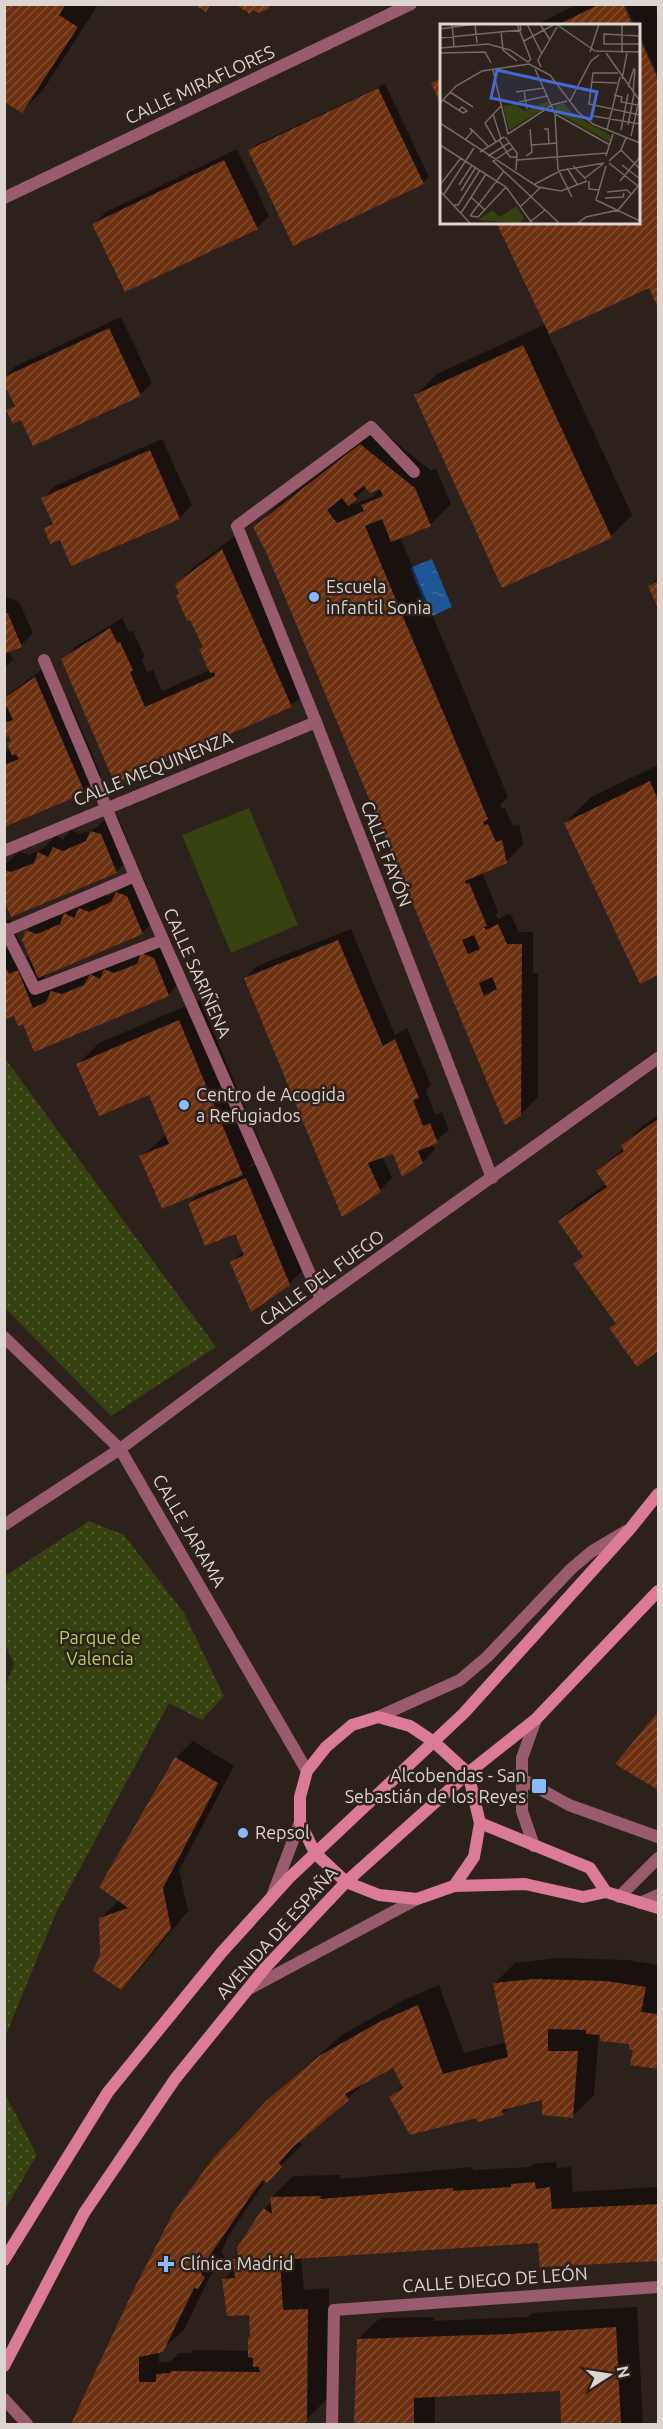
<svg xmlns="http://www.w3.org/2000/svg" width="663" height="2429" viewBox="0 0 663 2429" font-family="Ubuntu,sans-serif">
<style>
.grass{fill:url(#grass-dots)}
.garden{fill:#35420f}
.water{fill:url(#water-ripples)}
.shadow{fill:#0007;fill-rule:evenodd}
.building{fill:url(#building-hatch);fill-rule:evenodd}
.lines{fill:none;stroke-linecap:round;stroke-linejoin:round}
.lane{stroke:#995c6e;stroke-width:12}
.street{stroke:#995c6e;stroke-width:12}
.secondary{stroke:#db7b98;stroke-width:12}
.poi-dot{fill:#8abafc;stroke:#2d211b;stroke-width:2}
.labels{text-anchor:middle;stroke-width:5;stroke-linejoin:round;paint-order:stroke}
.street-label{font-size:18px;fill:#ded5d1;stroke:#2d211b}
.poi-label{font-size:18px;fill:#ded5d1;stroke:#2d211b;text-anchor:start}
.park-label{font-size:18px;fill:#b1d259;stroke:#2d211b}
.inset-road{fill:none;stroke:#746964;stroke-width:1.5}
.view{fill:#4469d7;fill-opacity:0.15;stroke:#4469d7;stroke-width:3}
.inset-edge{fill:none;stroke:#ded5d1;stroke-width:3}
</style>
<defs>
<pattern id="grass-dots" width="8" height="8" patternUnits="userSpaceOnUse" patternTransform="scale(1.5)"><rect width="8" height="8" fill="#35420f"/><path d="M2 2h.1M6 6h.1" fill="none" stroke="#525c31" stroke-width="1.8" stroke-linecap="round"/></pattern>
<pattern id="water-ripples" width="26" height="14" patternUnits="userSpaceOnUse" patternTransform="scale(1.5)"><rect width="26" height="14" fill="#1d5596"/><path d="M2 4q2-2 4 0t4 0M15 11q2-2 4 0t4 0" fill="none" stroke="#3d6da4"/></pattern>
<pattern id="building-hatch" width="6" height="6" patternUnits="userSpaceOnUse" patternTransform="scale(1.5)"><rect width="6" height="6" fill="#6d3010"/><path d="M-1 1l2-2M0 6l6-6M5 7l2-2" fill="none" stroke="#814d32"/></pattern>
</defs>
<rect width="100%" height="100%" fill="#2d211b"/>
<g class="grass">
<path d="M4 1057 216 1347 111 1416 5 1308Z"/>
<path d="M89 1521 124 1535 184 1613 224 1696 202 1720 169 1703 56 1913 5 2037 4 1689 14 1664 5 1644V1576Z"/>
<path d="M4 2092 37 2155 5 2209H4Z"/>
</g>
<path class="garden" d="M249 808 298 925 231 953 182 835Z"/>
<path class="water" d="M432 559 452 607 430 617 410 568Z"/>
<g class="shadow">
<path d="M4 4 98 5 43 90 22 111 7 102 4 107Z"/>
<path d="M578 4H622L632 26H533Z"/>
<path d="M625 4H654L658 14V76L638 31V26H635Z"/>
<path d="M638 38 658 83V304L650 286 548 333 632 515 611 536 416 395 437 374 546 324 498 222H638Z"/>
<path d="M385 84 429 177 423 183 250 151 256 145Z"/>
<path d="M237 149 269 216 257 228 94 224 106 212Z"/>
<path d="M121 317 152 383 140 395 22 418 8 411 15 404 4 377 16 366Z"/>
<path d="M378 428 431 471 436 468 451 504 430 525 400 537 508 797 500 805 502 809 505 808 513 826 519 824 523 844 506 862 482 872 498 912 496 915 498 919 510 913 519 932H533V973H538V1097L520 1115 255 528 272 510ZM367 487H382L372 497 353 505 351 502Z"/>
<path d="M162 439 192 505 180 518 72 564 61 538 46 528 53 521 43 498 55 486Z"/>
<path d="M239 533 303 694 291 706 116 782 63 660 75 647 122 618 129 632 133 631 145 657 142 660 147 672 153 670 162 691 210 670 204 646 177 595 180 593 177 584 194 567Z"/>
<path d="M658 577V605L650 586Z"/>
<path d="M4 596 19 602 33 633 21 645 9 651 13 660 4 668Z"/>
<path d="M47 666 64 704 70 702 101 775 84 792 4 825V753L11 749 9 743 15 732 4 736V697Z"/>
<path d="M658 765V974L640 982 565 823 591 797Z"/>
<path d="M109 815 118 817 133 855 116 872 4 897V866L19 852 29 855 41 850 56 836 63 839 71 830 81 834 96 828Z"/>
<path d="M135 876 144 879 159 916 142 933 43 974 50 991 70 974 160 937 171 941 185 977 168 995 24 1022 15 1014 7 1017 4 1012V922L10 919 26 958 30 956 24 940 27 930 45 913 55 917 68 912 83 897 97 892 108 896 122 889Z"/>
<path d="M351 929 395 1035 407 1028 431 1085 426 1090 435 1115 442 1112 449 1130 432 1144 435 1149 423 1162 403 1175 394 1152 382 1156 392 1178 380 1190 245 978 257 966Z"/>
<path d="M200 1000 264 1152 248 1168 263 1162 307 1266 289 1284 252 1310 232 1262 244 1250 236 1232 189 1203 202 1191 141 1157 167 1134 150 1093 78 1064 99 1043Z"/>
<path d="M658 1115V1349L637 1365 611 1329 617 1323 584 1256 560 1221 577 1204 606 1184 598 1171 624 1148 623 1146 640 1128Z"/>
<path d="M658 1714V1788L618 1764Z"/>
<path d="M193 1741 234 1766 179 1870 188 1911 138 1971 121 1988 101 1954V1918L119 1900 101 1886 176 1758Z"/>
<path d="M556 1958 627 1960 658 1965V2068L632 2064 634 2049 631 2043 599 2033 594 2095 573 2116 543 2098 511 2106 503 2114 477 2116 391 2097 403 2085 393 2066 367 2081 299 2141 302 2145 266 2180 229 2235 221 2253 225 2255 219 2266 210 2276 184 2330 159 2352V2362H170L179 2353H191L193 2350 250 2351 252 2336 250 2313 224 2279 235 2268 234 2259 264 2209 272 2201V2197L293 2176 341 2175 340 2179 473 2167V2170L530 2167 533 2164 556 2162 557 2168 571 2167 573 2192 658 2187V2259L541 2265 540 2241 301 2257 304 2290 329 2288 328 2398 302 2424H73L134 2292 174 2214 215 2158 289 2081 342 2035 404 2000 439 1985 464 2053 507 2042 494 1984 515 1963Z"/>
<path d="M637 2307 643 2424H563L561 2390 435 2396V2424H356L358 2339 380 2318 434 2317V2321L528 2317 532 2313Z"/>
</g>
<g class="building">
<path d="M4 4H66L59 15 78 27 22 113 4 102Z"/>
<path d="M235 4H271L268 9 259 13 252 10 250 14Z"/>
<path d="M600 4H623L633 26H555Z"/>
<path d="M195 5H210L206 12Z"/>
<path d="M638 35 658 79V308L649 288 549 334 496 222H638Z"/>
<path d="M441 79V105L431 83Z"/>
<path d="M378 88 424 184 293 246 248 150Z"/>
<path d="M224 160 258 229 125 292 92 224Z"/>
<path d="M109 328 141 396 33 446 21 420 13 424 6 410 15 406 4 384V377Z"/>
<path d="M523 345 612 538 502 588 414 395Z"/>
<path d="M360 444 415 488 431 526 391 542 382 519 365 526 488 819 483 822 484 825 488 824 496 842 502 840 507 863 465 881 466 884 469 883 487 926 484 927 486 930 498 924 507 944H522L521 1116 505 1125 267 554 253 527ZM364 486 370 493 380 489 383 496 361 505 364 511 337 523 327 510 342 498 348 506 357 499 353 494ZM474 935 480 949 468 954 462 940ZM492 977 497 989 484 996 479 983Z"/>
<path d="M150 450 180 519 71 566 60 540 50 544 44 528 53 524 41 498Z"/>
<path d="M222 549 292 707 115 784 61 659 110 628 117 643 120 642 133 670 130 672 145 707 215 676 214 672 210 673 199 649 203 647 190 620 187 621 176 595 179 594 175 584Z"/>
<path d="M658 581V608L648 586Z"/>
<path d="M4 612 8 614 22 647 4 654Z"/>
<path d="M35 677 85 793 4 827V765L19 759 16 754 12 756 7 743 11 741 9 736 4 738V723L13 720 7 707 4 708V698Z"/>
<path d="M650 781 658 800V975L640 984 564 823Z"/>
<path d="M90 831 101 834 117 873 11 917 4 901V870L11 872 34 863 38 852 48 857 53 847 63 851 86 841Z"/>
<path d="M116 892 127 896 143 934 38 978 22 940 26 930 37 934 60 924 64 913 74 918 79 908 89 912 111 902Z"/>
<path d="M338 940 383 1046 395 1039 419 1098 413 1100 423 1126 430 1123 438 1143 418 1151 423 1163 402 1177 393 1154 368 1163 381 1192 342 1217 244 978Z"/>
<path d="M141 953 154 958 169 996 34 1052 23 1024 18 1026 14 1016 6 1019 4 964 9 974 18 970 33 1008 46 1002 51 991 62 994 84 985 90 974 100 979 104 969 114 973 137 964Z"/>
<path d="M179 1020 243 1175 162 1209 139 1156 169 1144 149 1095 99 1116 76 1064Z"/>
<path d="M658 1119V1351L637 1367 609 1328 616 1324 573 1264 583 1257 558 1221 607 1187 596 1171 624 1151 621 1145Z"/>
<path d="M246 1178 290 1285 251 1312 230 1262 244 1255 235 1234 205 1246 188 1203Z"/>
<path d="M658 1712V1790L615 1764Z"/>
<path d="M175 1757 218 1783 163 1888 171 1929 121 1990 93 1971 100 1954 99 1918 128 1908 99 1887Z"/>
<path d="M534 1979 606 1981 646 1987 641 2012 658 2014V2069L630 2065 633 2050 629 2049V2044L600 2041V2035L586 2034V2030L548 2029V2051H578L573 2118 542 2115V2100L502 2110 504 2115 478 2122 476 2118 410 2135 389 2097 403 2088 393 2068 345 2094 349 2100 294 2146 279 2163 282 2167 267 2183 263 2180 252 2194 208 2258 201 2274 205 2277 198 2289 194 2288 163 2352 139 2357V2382H156V2374L170 2373 171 2371 260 2372 259 2367H253V2358L248 2357V2338L250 2337 249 2315 227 2316 222 2279 235 2278 233 2259H238L237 2248 263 2208 272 2214 270 2197 321 2196 320 2199 453 2188V2191L511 2187V2184L535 2182 536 2189 550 2187 552 2209 658 2204V2261L540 2267 538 2243 280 2260 283 2310 308 2309 307 2421 304 2424H71L133 2291 173 2213 214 2157 266 2101 319 2056 381 2021 418 2005 443 2074 508 2057 493 1983Z"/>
<path d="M616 2327 621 2424H561L560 2391 414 2398V2424H354L357 2339 509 2334Z"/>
</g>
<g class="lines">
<g class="lane">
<path d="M522 1779 569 1805 658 1837"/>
<path d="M640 1903 658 1895"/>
</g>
<g class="street">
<path d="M4 198 411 4"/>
<path d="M414 472 371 427 237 526 316 722 492 1178"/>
<path d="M44 660 135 876 321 1299"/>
<path d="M4 851 316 722"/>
<path d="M4 928 35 989 163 940"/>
<path d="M6 931 135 876"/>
<path d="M4 1337 120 1449 307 1771"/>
<path d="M4 1525 120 1449 321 1299 658 1058"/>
<path d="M378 1717 460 1680 487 1657 571 1569 591 1552 626 1531"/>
<path d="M534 1846 522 1811V1758L536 1719"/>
<path d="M272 1896 300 1822"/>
<path d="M619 1897 658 1858"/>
<path d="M247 1990 417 1899"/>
<path d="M4 2399 27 2424"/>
<path d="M332 2424 334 2310 658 2287"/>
</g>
<g class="secondary">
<path d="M378 1717 410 1726 434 1742 468 1773 480 1823 474 1857 454 1886 417 1899 379 1895 346 1882 315 1853 300 1822V1797L307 1771 326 1747 352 1725Z"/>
<path d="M480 1823 590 1868 606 1892"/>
<path d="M454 1886 525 1884 583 1897 606 1892 658 1908"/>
<path d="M4 2260 108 2092 222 1952 289 1878 464 1713 630 1529 658 1494"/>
<path d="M4 2366 84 2213 175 2079 265 1968 346 1882 468 1773 536 1719 658 1591"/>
</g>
</g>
<g class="poi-dot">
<circle cx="314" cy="597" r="6"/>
<circle cx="184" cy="1105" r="6"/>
<rect x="531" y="1778" width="16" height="16" rx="3"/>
<circle cx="243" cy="1833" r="6"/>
<path d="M163 2255h6v6h6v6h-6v6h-6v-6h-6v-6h6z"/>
</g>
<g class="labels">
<g class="street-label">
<text transform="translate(200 85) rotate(-25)" y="6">CALLE MIRAFLORES</text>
<text transform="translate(153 769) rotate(-22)" y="6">CALLE MEQUINENZA</text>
<text transform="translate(386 854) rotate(69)" y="6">CALLE FAYÓN</text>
<text transform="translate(197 973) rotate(66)" y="6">CALLE SARIÑENA</text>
<text transform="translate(322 1278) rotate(-36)" y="6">CALLE DEL FUEGO</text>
<text transform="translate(189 1531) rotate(60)" y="6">CALLE JARAMA</text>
<text transform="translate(277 1933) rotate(-48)" y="6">AVENIDA DE ESPAÑA</text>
<text transform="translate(495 2280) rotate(-4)" y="6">CALLE DIEGO DE LEÓN</text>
</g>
<g class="poi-label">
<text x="326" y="593">Escuela<tspan x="326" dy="21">infantil Sonia</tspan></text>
<text x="196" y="1101">Centro de Acogida<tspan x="196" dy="21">a Refugiados</tspan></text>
<text x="526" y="1782" text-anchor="end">Alcobendas - San<tspan x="526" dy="21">Sebastián de los Reyes</tspan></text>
<text x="255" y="1839">Repsol</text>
<text x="180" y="2270">Clínica Madrid</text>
</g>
<g class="park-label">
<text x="100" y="1644">Parque de<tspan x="100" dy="21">Valencia</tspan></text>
</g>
</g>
<g transform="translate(440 24)">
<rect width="200" height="200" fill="#2d211b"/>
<path d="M108 77 110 81 69 106 63 82 75 80 84 87ZM123 79 136 92 171 112 170 118 116 88 115 82ZM76 182 84 194 79 199 38 196 52 186 60 193Z" fill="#35420f"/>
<path class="inset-road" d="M12 0 14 22M35 0 37 19M77 0 91 36M87 0 102 30M100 0 110 16M116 0 155 27M0 5 35 0M61 7 63 26 77 37M200 12 164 10V20H200M0 14 81 6 80 0M84 17 113 1M0 24 48 20 70 26 88 38 91 35M155 27 200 28M150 28 159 0M0 29 45 28 51 39M166 29 200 77M182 29V0M101 43 98 36 117 3M95 45 115 90 118 145 132 173M53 46 68 110M178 49H153L149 80 200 91M182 55 187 29M152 58 177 59M188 63 194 44M84 67 87 85M10 68 33 83M76 68 104 64M193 69 195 45M174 71 182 73 181 78 198 81M3 76 23 89 27 87 22 83 19 86M130 77 151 37 159 31M79 78 107 72M0 79 16 62 42 47 89 40 110 51 138 88 153 100 200 119M53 90 61 115M115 90 170 121M153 92 200 100M0 99 98 163 121 167 147 157M188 101 194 70M104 105H108L109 120M167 106 180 53M181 106 188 70M68 110 112 81 127 77M191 112 199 76M65 113 77 129 76 146M25 116 32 108 30 104 49 123M59 116 70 133H77M56 118 45 99 61 82M0 121 66 163 92 199M92 121 117 119M73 124 53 137 119 199M181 126 200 145M40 128 64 113M48 132 69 119M86 132 92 128 90 105M166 132 173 110M77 136 167 129M169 137 181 126 186 114M169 139 198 162M182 141 200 155M133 142 146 155M166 142 156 176 200 197M127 144 137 160M118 147 164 139M145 154 163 140M149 157V165L159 166M180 157 200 133M95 160 118 148M0 161 21 134M19 161 32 141M0 167 30 199M21 167 36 143M167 168 187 166 191 170M4 170 34 124M31 173 45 186M165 174 183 173 184 169M14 181H18L40 146M80 183 101 163M21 189 46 150M30 192 64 147M30 192 38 193 66 163M90 198 105 186M138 199 146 193 178 186 200 160"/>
<path class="view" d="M57 46 157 68 151 95 51 74Z"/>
<rect width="200" height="200" class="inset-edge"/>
</g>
<rect width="663" height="2429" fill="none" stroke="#ded5d1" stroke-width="12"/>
<g transform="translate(609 2375) rotate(78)" stroke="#2d211b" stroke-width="4.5" paint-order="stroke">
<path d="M0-4.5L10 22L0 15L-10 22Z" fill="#ded5d1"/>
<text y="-9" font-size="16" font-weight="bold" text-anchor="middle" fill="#ded5d1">N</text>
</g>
</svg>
